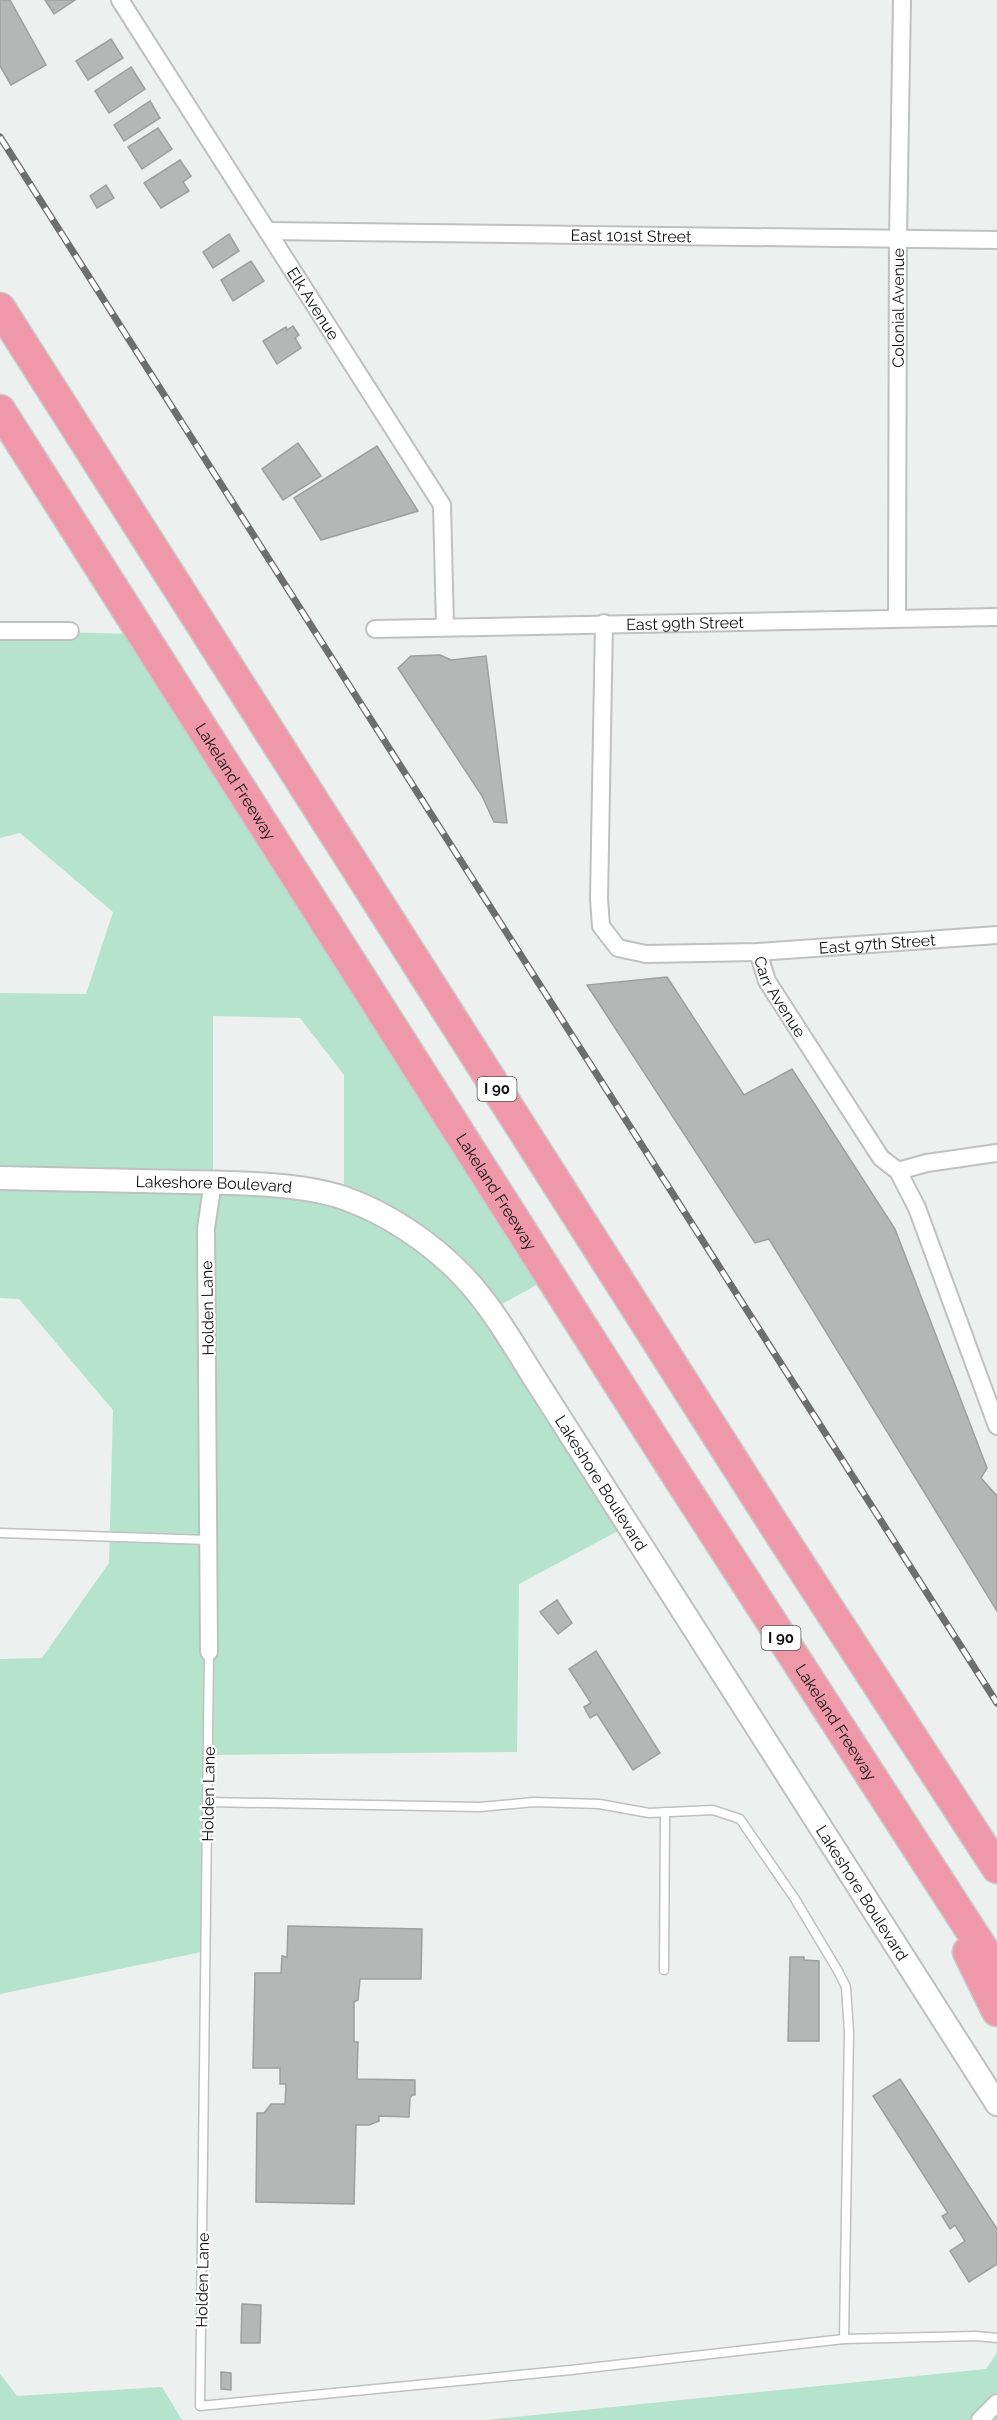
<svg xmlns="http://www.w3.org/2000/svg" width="997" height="2420" viewBox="0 0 997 2420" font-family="Raleway,sans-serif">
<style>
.green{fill:#b5e3ce;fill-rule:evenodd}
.building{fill:#b3b7b5;stroke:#9da09f;stroke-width:1.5}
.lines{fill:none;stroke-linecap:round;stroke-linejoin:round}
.lane-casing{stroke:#bec1c0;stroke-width:11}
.street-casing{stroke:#bec1c0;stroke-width:20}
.secondary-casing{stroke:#bec1c0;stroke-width:26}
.highway-casing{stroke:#cacaca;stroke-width:33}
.lane{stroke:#fff;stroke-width:8}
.street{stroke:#fff;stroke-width:16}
.secondary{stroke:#fff;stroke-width:22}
.highway{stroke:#ef98aa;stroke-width:30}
.rail-casing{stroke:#6d6f6e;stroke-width:7}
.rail{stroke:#fff;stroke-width:4.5;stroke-dasharray:14;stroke-linecap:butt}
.labels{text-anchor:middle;stroke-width:4.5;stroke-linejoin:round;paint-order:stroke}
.shield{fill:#fff;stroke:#575857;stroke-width:1.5}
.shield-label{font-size:15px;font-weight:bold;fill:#0f100f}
.street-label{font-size:16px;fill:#0f100f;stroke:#fff}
</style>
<rect width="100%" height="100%" fill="#ecf0ee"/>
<g class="green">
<path d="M0 631 141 634 551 1277 491 1310 629 1525 519 1584 517 1752 208 1755 206 1951 0 1994V1659L42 1658 109 1563 113 1410 19 1299 0 1298V993L86 994 113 912 20 833 0 838ZM213 1016 300 1018 344 1075V1198L213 1182Z"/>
<path d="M997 2353V2420H485L986 2369Z"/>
<path d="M0 2374 17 2396 162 2387 182 2420H0Z"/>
</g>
<g class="building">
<path d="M0 0H10L46 65 11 85 0 66Z"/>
<path d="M45 0H75L54 14Z"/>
<path d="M111 39 123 58 88 80 76 61Z"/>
<path d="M131 67 145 89 109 113 95 91Z"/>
<path d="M150 101 160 118 124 141 114 125Z"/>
<path d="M158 128 172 149 142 169 128 147Z"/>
<path d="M180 160 191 176 183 182 189 191 161 208 144 183Z"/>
<path d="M106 185 114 198 97 208 90 196Z"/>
<path d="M229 234 239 251 213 268 203 252Z"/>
<path d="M251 261 264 281 233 301 221 280Z"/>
<path d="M293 326 299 335 295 338 301 348 277 364 263 341 286 327 287 330Z"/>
<path d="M298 443 321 476 283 500 262 469Z"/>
<path d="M377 446 418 511 321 540 294 498Z"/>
<path d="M440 655 451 660 486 656 507 823 494 822 482 796 398 668 411 656Z"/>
<path d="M667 977 744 1095 792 1069 895 1229 987 1468 981 1478 997 1496V1611L769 1239 755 1243 587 985Z"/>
<path d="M557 1600 572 1623 558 1634 540 1612Z"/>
<path d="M596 1651 660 1753 633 1770 597 1714 590 1718 584 1707 591 1703 569 1669Z"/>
<path d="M288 1926 422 1929 421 1979H360L358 2000 354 2002V2042H358L357 2079 415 2080V2095H412L410 2098 409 2117 379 2116V2121L369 2125H356L354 2204 256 2202 257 2113H264L271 2104H285L286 2084H280V2068H253L255 1973H281L282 1956 287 1957Z"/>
<path d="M790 1957H804V1960L819 1961V2041H788Z"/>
<path d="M900 2079 997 2229V2264L969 2282 950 2251 965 2241 955 2225 950 2229 942 2216 948 2213 873 2096Z"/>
<path d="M242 2304 261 2305 260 2343H241Z"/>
<path d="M221 2372 231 2373V2390L221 2389Z"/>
</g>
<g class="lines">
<defs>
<g id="lane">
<path d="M0 1533 209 1540"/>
<path d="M209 1652 200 2406 571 2370 844 2339 976 2336 997 2338"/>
<path d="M208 1802 480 1807 534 1802 599 1804 649 1813 713 1810 740 1819 795 1899 838 1971 846 1987 849 2032 844 2339"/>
<path d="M664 1970 665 1812"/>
</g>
<g id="street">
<path id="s1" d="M120 0 442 505 445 626"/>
<path id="s2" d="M267 231 997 240"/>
<path id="s3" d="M897 617 898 238 902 0"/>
<path id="s4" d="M604 623 599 899 601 926 618 948 646 954 758 952 997 935"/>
<path id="s5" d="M375 629 997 617"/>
<path d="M0 631H70"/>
<path id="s6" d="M758 952 767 981 881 1158 898 1171 917 1208 997 1426"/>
<path d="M898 1171 927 1163 997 1153"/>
<path d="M209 1652 206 1228 213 1182"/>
<path d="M980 2420 997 2403"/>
</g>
<g id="secondary">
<path id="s7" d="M0 1178C62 1179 124 1181 186 1182 234 1183 300 1183 344 1198 387 1213 430 1242 462 1275 492 1306 514 1346 537 1382L997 2104"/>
</g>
<g id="highway">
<path d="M0 308 771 1520 997 1868"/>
<path id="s8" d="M0 410 676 1474 997 1971"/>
<path d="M968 1952 997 2011"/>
</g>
</defs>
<use href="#lane" class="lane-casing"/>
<use href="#street" class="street-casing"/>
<use href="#secondary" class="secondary-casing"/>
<use href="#highway" class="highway-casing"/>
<use href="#lane" class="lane"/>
<use href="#street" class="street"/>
<use href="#secondary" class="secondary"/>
<use href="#highway" class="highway"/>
<defs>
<path id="rail" d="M0 137 997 1703"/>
</defs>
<use href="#rail" class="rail-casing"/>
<use href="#rail" class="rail"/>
</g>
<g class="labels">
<g class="shield">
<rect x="477.5" y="1077" width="39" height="24" rx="4.5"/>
<rect x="761.5" y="1626" width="39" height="24" rx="4.5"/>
</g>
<g class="shield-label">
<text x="497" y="1094">I 90</text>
<text x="781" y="1643">I 90</text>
</g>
<g class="street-label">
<text dy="6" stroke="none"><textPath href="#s2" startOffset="364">East 101st Street</textPath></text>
<text dy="6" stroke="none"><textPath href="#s1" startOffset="360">Elk Avenue</textPath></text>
<text dy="6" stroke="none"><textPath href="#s3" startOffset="309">Colonial Avenue</textPath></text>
<text dy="6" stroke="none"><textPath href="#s5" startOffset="310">East 99th Street</textPath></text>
<text dy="6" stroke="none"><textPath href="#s8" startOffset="440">Lakeland Freeway</textPath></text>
<text dy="6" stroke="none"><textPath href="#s4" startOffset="591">East 97th Street</textPath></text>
<text dy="6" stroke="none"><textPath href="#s6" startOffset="50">Carr Avenue</textPath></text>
<text dy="6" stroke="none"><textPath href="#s7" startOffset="214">Lakeshore Boulevard</textPath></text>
<text dy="6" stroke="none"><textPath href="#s8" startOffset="926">Lakeland Freeway</textPath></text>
<text transform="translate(207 1308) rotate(-91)" y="6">Holden Lane</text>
<text dy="6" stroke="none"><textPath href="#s7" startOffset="738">Lakeshore Boulevard</textPath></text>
<text dy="6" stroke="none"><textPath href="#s8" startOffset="1556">Lakeland Freeway</textPath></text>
<text transform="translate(208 1794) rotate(-89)" y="6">Holden Lane</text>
<text dy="6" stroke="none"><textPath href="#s7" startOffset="1224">Lakeshore Boulevard</textPath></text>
<text transform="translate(202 2280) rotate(-89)" y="6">Holden Lane</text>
</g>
</g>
</svg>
